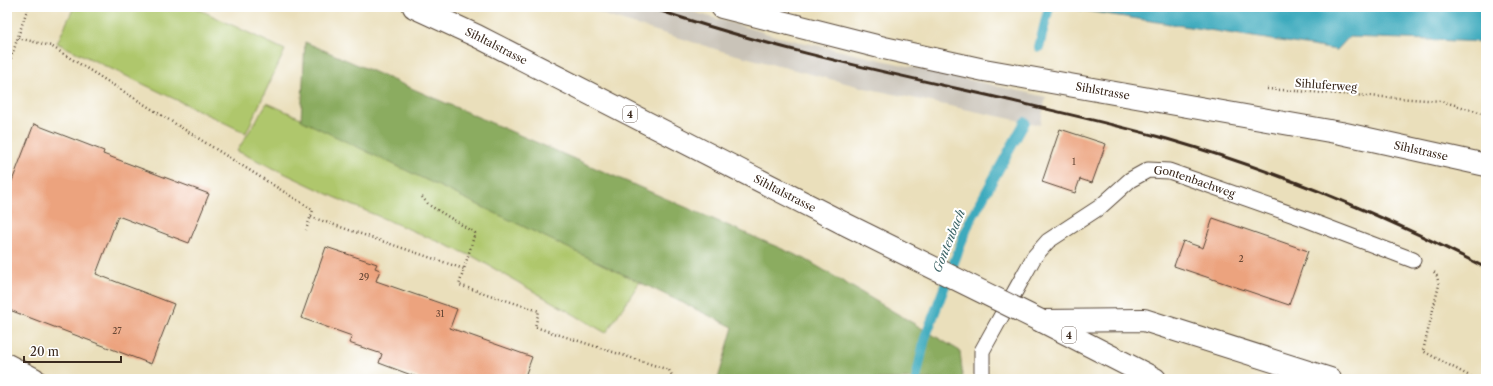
<svg xmlns="http://www.w3.org/2000/svg" width="1493" height="386" viewBox="0 0 1493 386" font-family="'Libre Caslon Text',serif">
<style>
.industrial{fill:#c9c3b8}
.green{fill:#afc76c;stroke:#757845}
.forest{fill:#8bac60;stroke:#636b3f}
.water{fill:#3eaabd;stroke:#3c6a6e}
.lines{fill:none;stroke-linecap:round;stroke-linejoin:round}
.stream{stroke:#3eaabd;stroke-width:10}
.building{fill:#eca37e}
.lane-casing{stroke:#554536;stroke-width:17}
.street-casing{stroke:#554536;stroke-width:24}
.primary-casing{stroke:#554536;stroke-width:24}
.path{stroke:#554536;stroke-width:2.5;stroke-dasharray:1 3;stroke-linecap:butt}
.lane{stroke:#fff;stroke-width:15}
.street{stroke:#fff;stroke-width:22}
.primary{stroke:#fff;stroke-width:22}
.rail{stroke:#3b2a1e;stroke-width:3}
.primary-bridge-casing{stroke:#554536;stroke-width:24;stroke-linecap:butt}
.primary-bridge{stroke:#fff;stroke-width:22}
.labels{text-anchor:middle;stroke-width:4;stroke-linejoin:round;paint-order:stroke}
.number-label{font-size:9px;fill:#674836}
.shield{fill:#fff;stroke:#766a62;stroke-width:1}
.shield-label{font-size:10px;font-weight:bold;fill:#3b2a1e}
.street-label{font-size:11px;fill:#3b2a1e;stroke:#fff}
.water-label{font-size:12px;font-style:italic;fill:#3c6466;stroke:#fff}
</style>
<rect width="100%" height="100%" fill="#fff"/>
<filter id="ink" filterUnits="userSpaceOnUse"><feTurbulence type="fractalNoise" baseFrequency=".025" numOctaves="2"/><feDisplacementMap in="SourceGraphic" scale="8" xChannelSelector="R" yChannelSelector="G"/><feConvolveMatrix kernelMatrix="1 2 1 2 8 2 1 2 1" color-interpolation-filters="sRGB"/></filter>
<filter id="wash" filterUnits="userSpaceOnUse"><feTurbulence type="fractalNoise" baseFrequency=".012" numOctaves="4" result="noise"/><feDisplacementMap in="SourceGraphic" scale="16" xChannelSelector="R" yChannelSelector="G"/><feGaussianBlur stdDeviation="0.9" result="paint"/><feColorMatrix in="noise" values="0 0 0 0 0 0 0 0 0 0 0 0 0 0 0 0 0 1.4 0 .05"/><feComposite in="paint" operator="in"/></filter>
<g filter="url(#wash)">
<rect width="100%" height="100%" fill="#eadfbb"/>
<path class="industrial" d="M587 7H676L779 37 1046 97 1040 125 865 88 725 52 607 16Z"/>
<g class="green">
<path d="M74 7H194L285 50 246 133 57 43Z"/>
<path d="M267 103 647 271 606 333 474 257 345 202 237 151Z"/>
</g>
<path class="forest" d="M305 42 805 259 960 351 963 379H718L733 327 301 120Z"/>
<path class="water" d="M1061 7H1486V42L1349 37 1337 50Z"/>
<g class="lines">
<g class="stream">
<path d="M1039 47 1049 7"/>
<path d="M916 379 925 338 969 223 1025 122"/>
</g>
</g>
<g id="blocks">
<g class="building">
<path d="M34 124 104 151 103 154 209 194 189 243 118 216 96 274 174 304 151 364 7 309V194Z"/>
<path d="M1060 129 1106 144 1092 183 1080 179 1075 193 1042 182Z"/>
<path d="M1213 218 1308 251 1289 305 1174 266 1183 241 1203 248Z"/>
<path d="M326 247 377 264 375 268 380 270 376 281 457 309 450 328 532 357 524 379H422L379 363 382 354 349 343 352 336 301 318Z"/>
</g>
</g>
</g>
<g filter="url(#ink)">
<use href="#blocks" fill-opacity="0" stroke="#554536" stroke-width="1"/>
<g class="lines">
<defs>
<g id="lane">
<path id="s1" d="M982 379V351L1034 257 1048 241 1100 207 1130 180 1148 170 1169 171 1308 220 1413 260"/>
</g>
<g id="street">
<path id="s2" d="M722 7 884 48 984 70 1341 133 1486 165"/>
<path d="M7 365 34 379"/>
</g>
<g id="primary">
<path id="s3" d="M414 7 477 36 843 223"/>
<path d="M1041 321 1144 320 1330 379"/>
<path d="M1044 322 1155 379"/>
</g>
</defs>
<use href="#lane" class="lane-casing"/>
<use href="#street" class="street-casing"/>
<use href="#primary" class="primary-casing"/>
<g class="path">
<path d="M18 38 51 46 313 210 306 230"/>
<path d="M7 70 28 7"/>
<path d="M1267 89 1441 101 1486 114"/>
<path d="M422 197 429 205 475 233 464 269"/>
<path d="M311 217 464 269 459 285 539 311 535 327 669 370 674 379"/>
<path d="M1434 272 1437 276 1439 285 1423 351 1475 379"/>
</g>
<use href="#lane" class="lane"/>
<use href="#street" class="street"/>
<use href="#primary" class="primary"/>
<path class="rail" d="M649 7C765 47 884 72 1004 99 1058 112 1113 124 1167 139 1277 171 1384 215 1486 268"/>
<defs>
<path id="primary-bridge" d="M843 223 1041 321"/>
</defs>
<use href="#primary-bridge" class="primary-bridge-casing"/>
<use href="#primary-bridge" class="primary-bridge"/>
</g>
</g>
<g class="labels">
<g class="number-label">
<text x="1074" y="165">1</text>
<text x="1241" y="262">2</text>
<text x="364" y="280">29</text>
<text x="440" y="317">31</text>
<text x="117" y="334">27</text>
</g>
<g class="shield">
<rect x="623" y="106" width="14" height="16" rx="3"/>
<rect x="1062" y="327" width="14" height="16" rx="3"/>
</g>
<g class="shield-label">
<text x="630" y="118">4</text>
<text x="1069" y="339">4</text>
</g>
<g class="street-label">
<text dy="4" stroke="none"><textPath href="#s3" startOffset="91">Sihltalstrasse</textPath></text>
<text transform="translate(1326 85) rotate(4)" y="4">Sihluferweg</text>
<text dy="4" stroke="none"><textPath href="#s2" startOffset="390">Sihlstrasse</textPath></text>
<text dy="4" stroke="none"><textPath href="#s2" startOffset="714">Sihlstrasse</textPath></text>
<text dy="4" stroke="none"><textPath href="#s1" startOffset="328">Gontenbachweg</textPath></text>
<text dy="4" stroke="none"><textPath href="#s3" startOffset="415">Sihltalstrasse</textPath></text>
</g>
<g class="water-label">
<text transform="translate(949 241) rotate(-68)" y="4">Gontenbach</text>
</g>
</g>
<rect width="1493" height="386" fill="none" stroke="#fff" stroke-width="24"/>
<path d="M24 356v6h97v-6" fill="none" stroke="#3b2a1e" stroke-width="2"/>
<text x="30" y="356" font-size="12" fill="#3b2a1e" stroke="#ffffff" stroke-width="3" paint-order="stroke">20 m</text>
</svg>
